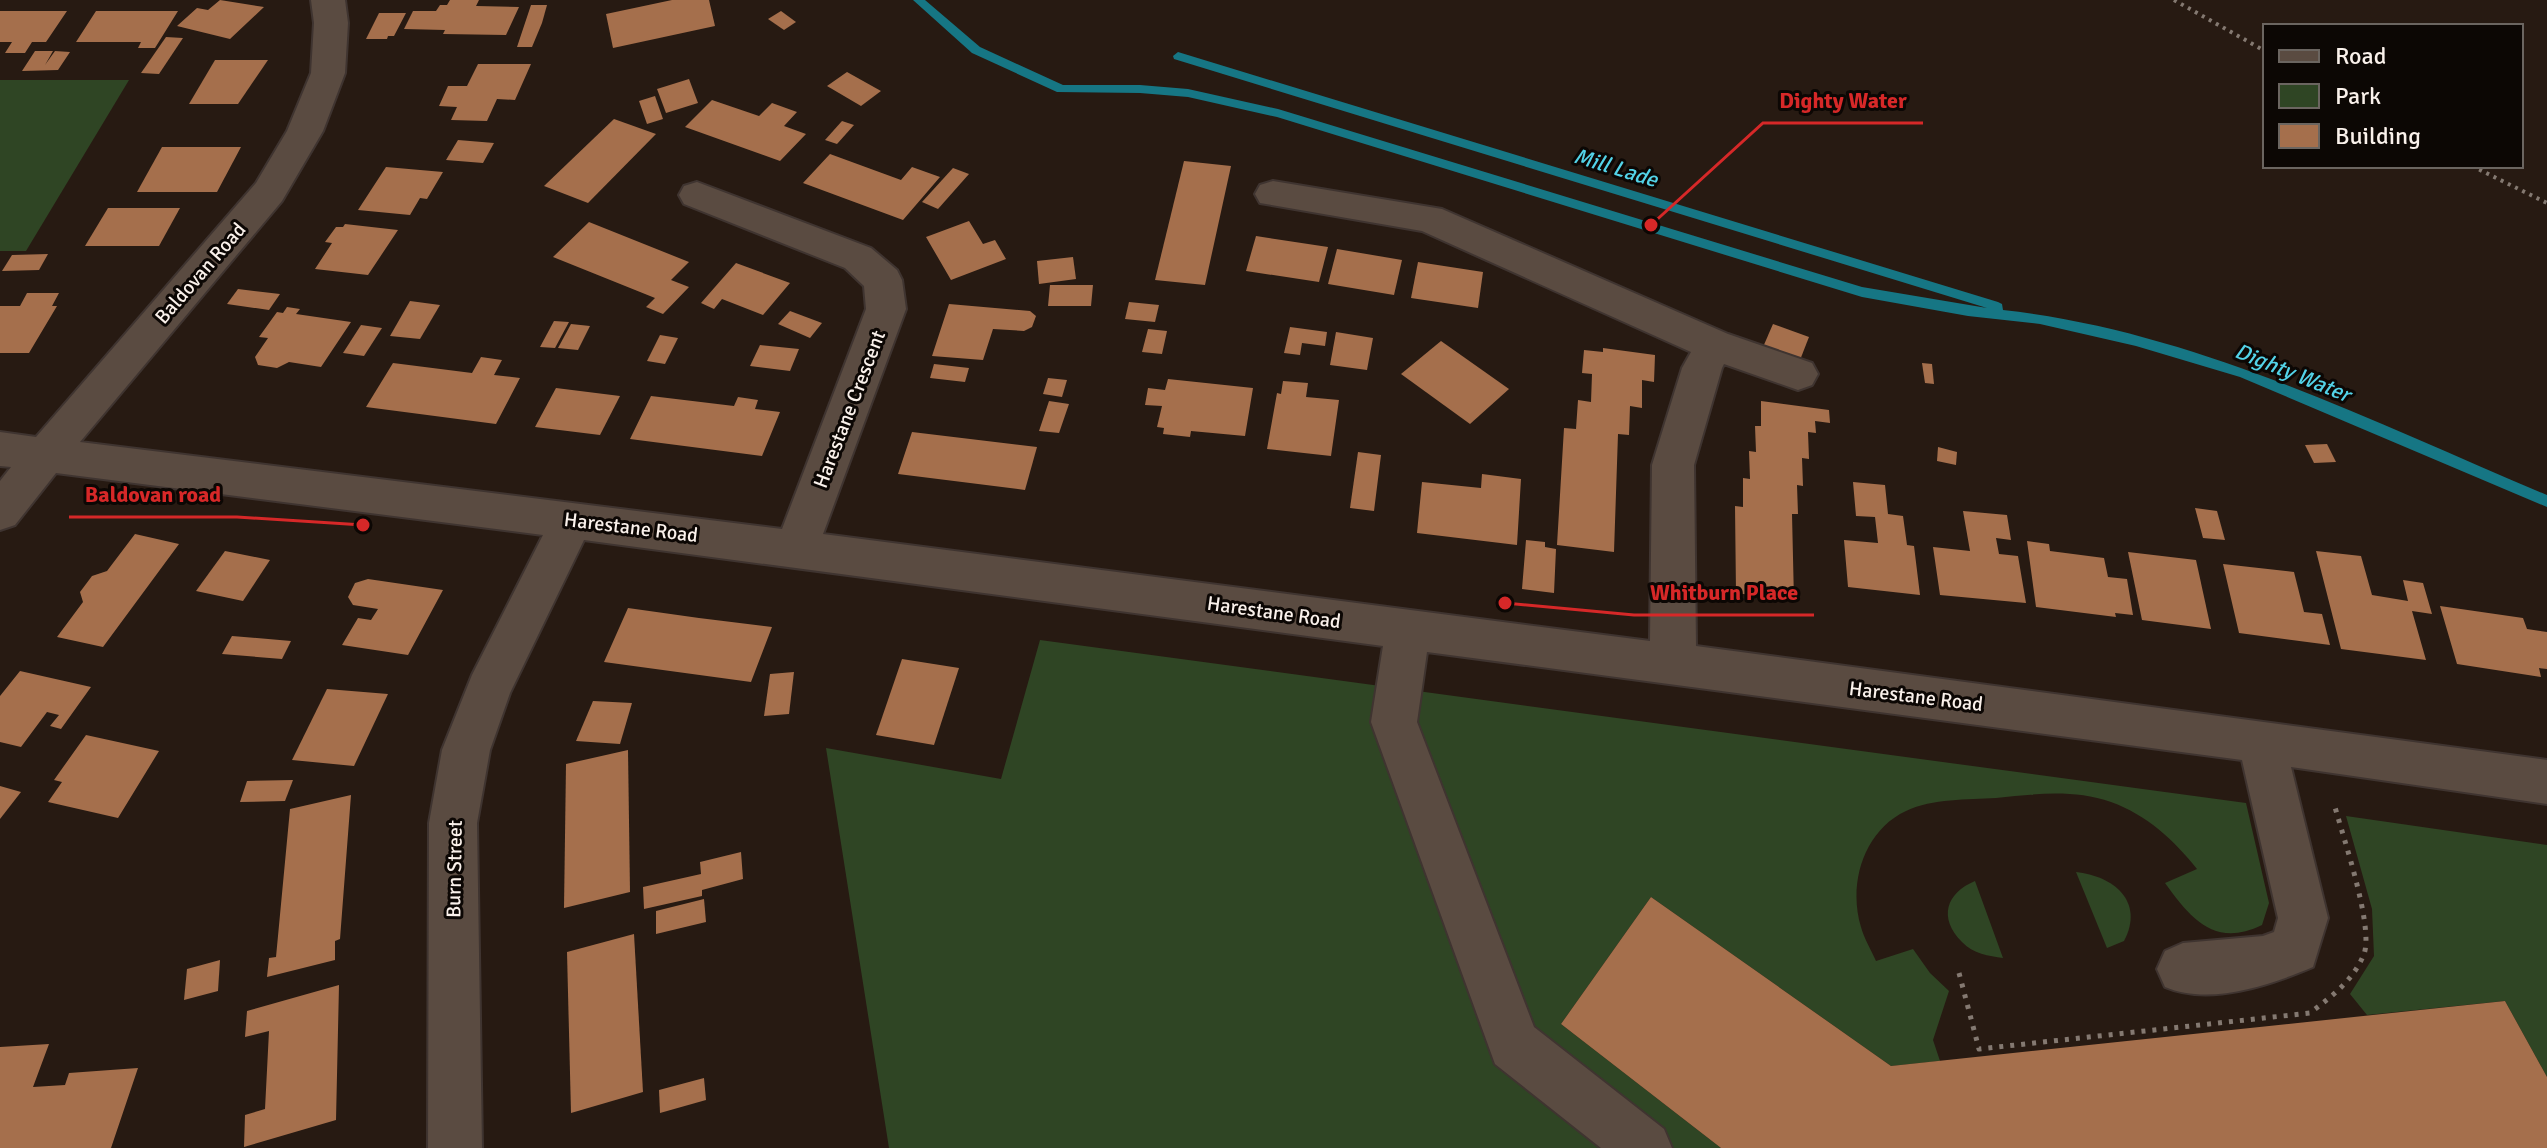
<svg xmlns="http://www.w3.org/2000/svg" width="2547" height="1148" viewBox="0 0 2547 1148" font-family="Signika,sans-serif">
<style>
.green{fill:#2f4524}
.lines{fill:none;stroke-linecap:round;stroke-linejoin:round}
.stream{fill:#167684;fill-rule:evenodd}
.building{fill:#a56f4c}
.minor-casing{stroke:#3f3430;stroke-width:4}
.path-far1{stroke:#847971;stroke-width:4;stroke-dasharray:3 5;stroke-linecap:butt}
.path{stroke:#847971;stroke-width:5;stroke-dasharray:4 7;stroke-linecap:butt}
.minor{fill:#5a4b41;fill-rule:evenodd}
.labels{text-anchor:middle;stroke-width:6;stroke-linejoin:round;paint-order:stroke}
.street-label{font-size:20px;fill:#faf1eb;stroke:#0c0704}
.water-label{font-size:22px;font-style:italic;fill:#53d3e8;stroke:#0c0704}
.leader{fill:none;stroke:#d62828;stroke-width:3}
.callout-dot{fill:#d62828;stroke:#0c0704;stroke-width:3}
.callout-label{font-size:22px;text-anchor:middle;font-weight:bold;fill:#d62828;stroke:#0c0704;stroke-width:6;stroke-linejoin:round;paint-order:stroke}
</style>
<rect width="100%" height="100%" fill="#271a12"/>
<g class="green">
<path d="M0 80H129L26 251H0Z"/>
<path d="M1040 640 2246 803 2269 903 2262 925C2215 948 2191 919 2165 883L2197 869C2174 840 2147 815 2111 802 2073 789 2035 794 1996 798 1967 800 1933 798 1906 811 1863 831 1848 885 1861 927 1864 938 1871 950 1876 961L1913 949 1930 973 1949 991 1933 1040 1940 1061 1891 1066 1651 897 1561 1024 1721 1148H889L826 748 1001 779Z"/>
<path d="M2346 816 2547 845V1077L2505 1001 2367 1015 2350 994 2374 956 2372 909Z"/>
<path d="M2076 872C2113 876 2145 901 2124 941L2107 948Z"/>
<path d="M1975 881 2003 958C1989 956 1973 954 1962 942 1938 918 1946 893 1975 881Z"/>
</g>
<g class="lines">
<path class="stream" d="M913 0H925L980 47 1063 85H1140L1188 89 1278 109 1862 287 1987 308 1174 59 1173 56 1178 52 1998 302 2002 304 2003 310C2194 331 2371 421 2547 495V507L2240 377 2136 346 2040 324 1968 316 1862 297 1277 117 1188 97 1140 93 1057 92 972 53Z"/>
</g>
<g class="building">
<path d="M220 0 264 7 230 39 177 26 197 8 208 10Z"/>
<path d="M450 0H479L476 6 519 7 506 35 443 34 445 30 404 29 413 11H436L440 5H447Z"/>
<path d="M672 0H709L715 26 613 48 606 14Z"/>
<path d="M531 5H547L542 23 532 47H517Z"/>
<path d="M0 11H67L46 42H32L25 53H5L12 42H0Z"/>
<path d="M96 11H178L155 48H138L141 42H76Z"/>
<path d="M781 11 796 22 784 30 768 19Z"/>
<path d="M379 13H406L394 36H388L387 39H366Z"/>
<path d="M166 37 183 38 159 74 141 73Z"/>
<path d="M35 51H53L45 65 55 51 70 52 58 70 22 71Z"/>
<path d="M215 60H268L238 104H189Z"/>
<path d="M478 64H531L515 100 497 99 487 121 451 120 457 107 439 106 448 86H467Z"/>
<path d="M847 72 881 91 861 106 827 86Z"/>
<path d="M689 79 698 103 666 113 657 89Z"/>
<path d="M655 96 663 119 647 124 639 101Z"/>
<path d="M712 100 759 116 772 103 797 112 784 126 806 134 780 161 685 127Z"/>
<path d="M614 119 656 134 588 203 544 186Z"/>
<path d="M842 121 854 125 837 144 825 140Z"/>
<path d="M458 140 494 143 483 163 446 160Z"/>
<path d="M162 147H241L217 192H137Z"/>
<path d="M830 154 901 180 912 167 940 177 903 220 803 183Z"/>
<path d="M1184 161 1231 166 1205 285 1155 280Z"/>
<path d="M386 167 443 172 427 199 420 198 410 215 358 210Z"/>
<path d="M953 168 969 174 938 209 922 202Z"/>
<path d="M108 208H180L159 246H85Z"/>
<path d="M969 221 983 244 995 240 1006 259 951 280 926 237Z"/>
<path d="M589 222 689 262 671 280 689 287 663 314 646 307 655 298 553 257Z"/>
<path d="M345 224 398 230 368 275 315 269 332 243 325 242 336 227H343Z"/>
<path d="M1256 236 1328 247 1319 282 1246 271Z"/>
<path d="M1337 249 1402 260 1394 295 1328 284Z"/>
<path d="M48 254 39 270 2 271 12 255Z"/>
<path d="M1073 257 1076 279 1039 284 1037 261Z"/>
<path d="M1418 262 1483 272 1478 308 1411 298Z"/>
<path d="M736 263 790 283 763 315 722 299 714 309 701 303Z"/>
<path d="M1050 285H1093L1091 306H1048Z"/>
<path d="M238 289 280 294 269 310 227 304Z"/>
<path d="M27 293H59L52 306H57L29 353H0V306H20Z"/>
<path d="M410 301 440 305 420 339 390 336Z"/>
<path d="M1129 302 1159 305 1155 322 1125 319Z"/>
<path d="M949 304 1030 311 1036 316 1032 327 1024 331 993 329 983 360 932 356Z"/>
<path d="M287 307 300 309 296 314 351 322 321 367 289 362 277 368 258 365 255 357 268 338 259 337 277 312 283 313Z"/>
<path d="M790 311 822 323 810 338 778 324Z"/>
<path d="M554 321 569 322 555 348 540 347Z"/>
<path d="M571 324 590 326 578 350 558 348Z"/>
<path d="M1773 324 1809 337 1800 360 1763 347Z"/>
<path d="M361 325 382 328 364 356 343 353Z"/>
<path d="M1290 327 1327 332 1325 346 1302 343 1300 355 1284 353Z"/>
<path d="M1148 329 1167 331 1162 354 1142 352Z"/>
<path d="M1336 332 1373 338 1367 370 1330 365Z"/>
<path d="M660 335 678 338 665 364 647 361Z"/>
<path d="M1441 341 1509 389 1470 424 1401 374Z"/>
<path d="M760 345 799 349 790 371 750 366Z"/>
<path d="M1603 348 1655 355 1654 382 1642 380V408L1630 406 1629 435 1618 434 1614 552 1557 545 1564 428 1576 429 1578 400 1591 402 1592 374 1582 373 1584 350 1603 352Z"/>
<path d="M481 357 502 360 494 375 520 378 496 424 366 407 393 363 472 373Z"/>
<path d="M1922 363 1932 364 1934 384 1925 383Z"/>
<path d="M934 364 969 368 965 382 930 378Z"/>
<path d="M1048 378 1067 380 1062 397 1043 394Z"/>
<path d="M1168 379 1253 388 1245 436 1191 431 1190 437 1163 434 1164 428 1157 427 1162 406 1145 405 1148 388 1165 390Z"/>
<path d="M1283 381 1308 383 1306 397 1339 400 1331 456 1267 449 1277 393 1281 394Z"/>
<path d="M556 388 620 396 600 435 535 427Z"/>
<path d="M651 396 734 406 738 397 758 400 755 409 780 412 762 456 630 439Z"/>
<path d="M1049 401 1069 404 1059 433 1039 431Z"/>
<path d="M1761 401 1829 410 1830 423 1815 421 1816 433 1808 432 1809 459 1802 458 1803 486 1797 485 1798 514H1792L1794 601 1736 593 1735 506 1743 507V478L1750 479 1749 451 1756 452 1755 426H1761Z"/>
<path d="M912 432 1037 447 1025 490 898 474Z"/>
<path d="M2327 444 2336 462 2314 463 2305 445Z"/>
<path d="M1938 447 1957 452 1956 465 1937 461Z"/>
<path d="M1358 452 1381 455 1374 511 1350 508Z"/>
<path d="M1482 474 1521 479 1517 545 1417 533 1422 482 1481 488Z"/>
<path d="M1853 482 1885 485 1888 514 1903 516 1907 545 1914 546 1920 595 1848 587 1844 540 1878 543 1875 517 1856 516Z"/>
<path d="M2195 508 2217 511 2225 540 2203 538Z"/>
<path d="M1963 511 2007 515 2011 540 1996 538 1999 554 2018 556 2026 603 1940 595 1933 547 1970 551Z"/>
<path d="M135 534 179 544 103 647 57 637 83 602 80 592 92 576 107 571Z"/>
<path d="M1526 540 1545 542V547L1556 549 1554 593 1522 589Z"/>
<path d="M2027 541 2049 544 2050 551 2104 558 2108 577 2127 579 2133 615 2115 613 2116 617 2036 607Z"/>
<path d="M225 551 270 560 243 601 196 591Z"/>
<path d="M2316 551 2361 556 2372 595 2408 601 2403 580 2423 583 2432 614 2412 611 2426 660 2341 649Z"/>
<path d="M2128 552 2196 560 2211 629 2142 620Z"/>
<path d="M2223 564 2294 572 2304 612 2322 614 2330 645 2239 633Z"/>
<path d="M368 579 443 590 408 655 342 645 358 618 371 620 378 609 353 605 348 597 355 583Z"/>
<path d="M2440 606 2523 618 2527 629 2547 632V669L2539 668 2541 677 2457 664Z"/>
<path d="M628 608 699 618 772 627 751 682 604 662Z"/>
<path d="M232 636 291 641 282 659 222 654Z"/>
<path d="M902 659 959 668 934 745 876 735Z"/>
<path d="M20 671 91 687 61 729 50 726 59 715 47 712 21 747 0 742V696Z"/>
<path d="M794 672 789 714 764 716 770 674Z"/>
<path d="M327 689 388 694 354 766 292 760Z"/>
<path d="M593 701 632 703 620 744 576 741Z"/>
<path d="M86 735 159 751 118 818 48 802 62 782 54 780Z"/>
<path d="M628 750 630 892 564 908 566 764Z"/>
<path d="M293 780 285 801 240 802 247 781Z"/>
<path d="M0 786 21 792 0 819Z"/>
<path d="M351 795 340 939 335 941V960L267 977 269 958 276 957 290 809Z"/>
<path d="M741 852 743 879 702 890V896L644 909 643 887 701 874 700 862Z"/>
<path d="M1651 897 1891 1066 2505 1001 2547 1077V1148H1721L1561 1024Z"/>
<path d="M704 899 706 922 656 934V911Z"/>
<path d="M634 934 643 1092 571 1113 567 952Z"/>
<path d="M220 960 218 991 184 1000 187 969Z"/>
<path d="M339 985 336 1120 244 1147 245 1115 265 1109 269 1031 245 1037 247 1011Z"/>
<path d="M49 1044 33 1087 65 1085 69 1073 138 1068 111 1148H0V1047Z"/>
<path d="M704 1078 706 1100 660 1113 659 1090Z"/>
</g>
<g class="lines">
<defs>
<path id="minor" d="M311 0H345L348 23 345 73 323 131 282 201 80 442 782 529 866 309 864 286 845 268 684 204 679 195 684 186 697 182 871 248 897 270 902 280 906 309 823 534 1650 641 1652 465 1682 368 1691 352 1422 231 1260 203 1255 194 1260 185 1273 181 1442 209 1728 334 1812 363 1818 374 1812 385 1798 390 1724 364 1722 368 1694 465 1696 646 2547 760V804L2291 767 2328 918 2313 967C2270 985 2210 1006 2165 987L2157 969 2165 951 2183 943 2263 936 2274 932 2278 918 2242 760 1427 652 1417 722 1534 1027 1664 1129 1672 1148H1601L1495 1064 1371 722 1383 646 584 540 510 693 490 750 477 823 482 1148H428L429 823 442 750 472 675 543 535 56 473 15 525 0 530V481L11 467 0 466V432L36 437 256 183 287 131 311 73 314 23Z"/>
</defs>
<use href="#minor" class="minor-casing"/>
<g class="path-far1">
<path d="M2174 0 2265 51"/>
<path d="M2472 166 2547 203"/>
</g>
<path class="path" d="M1959 973 1979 1049 2310 1013C2332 996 2353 981 2364 954 2374 927 2343 837 2335 807"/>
<use href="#minor" class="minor"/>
</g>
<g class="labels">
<g class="street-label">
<text transform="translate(200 273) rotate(-49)" y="7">Baldovan Road</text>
<text transform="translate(849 409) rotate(-69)" y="7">Harestane Crescent</text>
<text transform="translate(631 527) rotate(7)" y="7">Harestane Road</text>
<text transform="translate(1274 612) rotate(8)" y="7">Harestane Road</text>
<text transform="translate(1916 696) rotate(7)" y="7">Harestane Road</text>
<text transform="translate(454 869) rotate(-89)" y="7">Burn Street</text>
</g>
<g class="water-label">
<text transform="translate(1616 167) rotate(17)" y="8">Mill Lade</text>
<text transform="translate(2293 372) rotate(22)" y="8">Dighty Water</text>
</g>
</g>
<path class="leader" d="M1651 225L1763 123H1923M363 525L237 517H69M1505 603L1634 615H1814"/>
<g class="callout-dot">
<circle cx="1651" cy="225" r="8"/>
<circle cx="363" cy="525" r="8"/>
<circle cx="1505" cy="603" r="8"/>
</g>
<g class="callout-label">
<text x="1843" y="108">Dighty Water</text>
<text x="153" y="502">Baldovan road</text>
<text x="1724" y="600">Whitburn Place</text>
</g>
<rect x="2263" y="24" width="260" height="144" fill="#0c0704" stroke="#6b6560" stroke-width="2"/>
<rect x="2279" y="50" width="40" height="12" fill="#5a4b41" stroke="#6b6560" stroke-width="2"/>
<text x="2335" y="64" font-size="24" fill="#faf1eb">Road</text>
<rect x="2279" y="84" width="40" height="24" fill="#2f4524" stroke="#6b6560" stroke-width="2"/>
<text x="2335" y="104" font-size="24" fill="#faf1eb">Park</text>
<rect x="2279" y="124" width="40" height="24" fill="#a56f4c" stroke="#6b6560" stroke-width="2"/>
<text x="2335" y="144" font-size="24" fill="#faf1eb">Building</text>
</svg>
